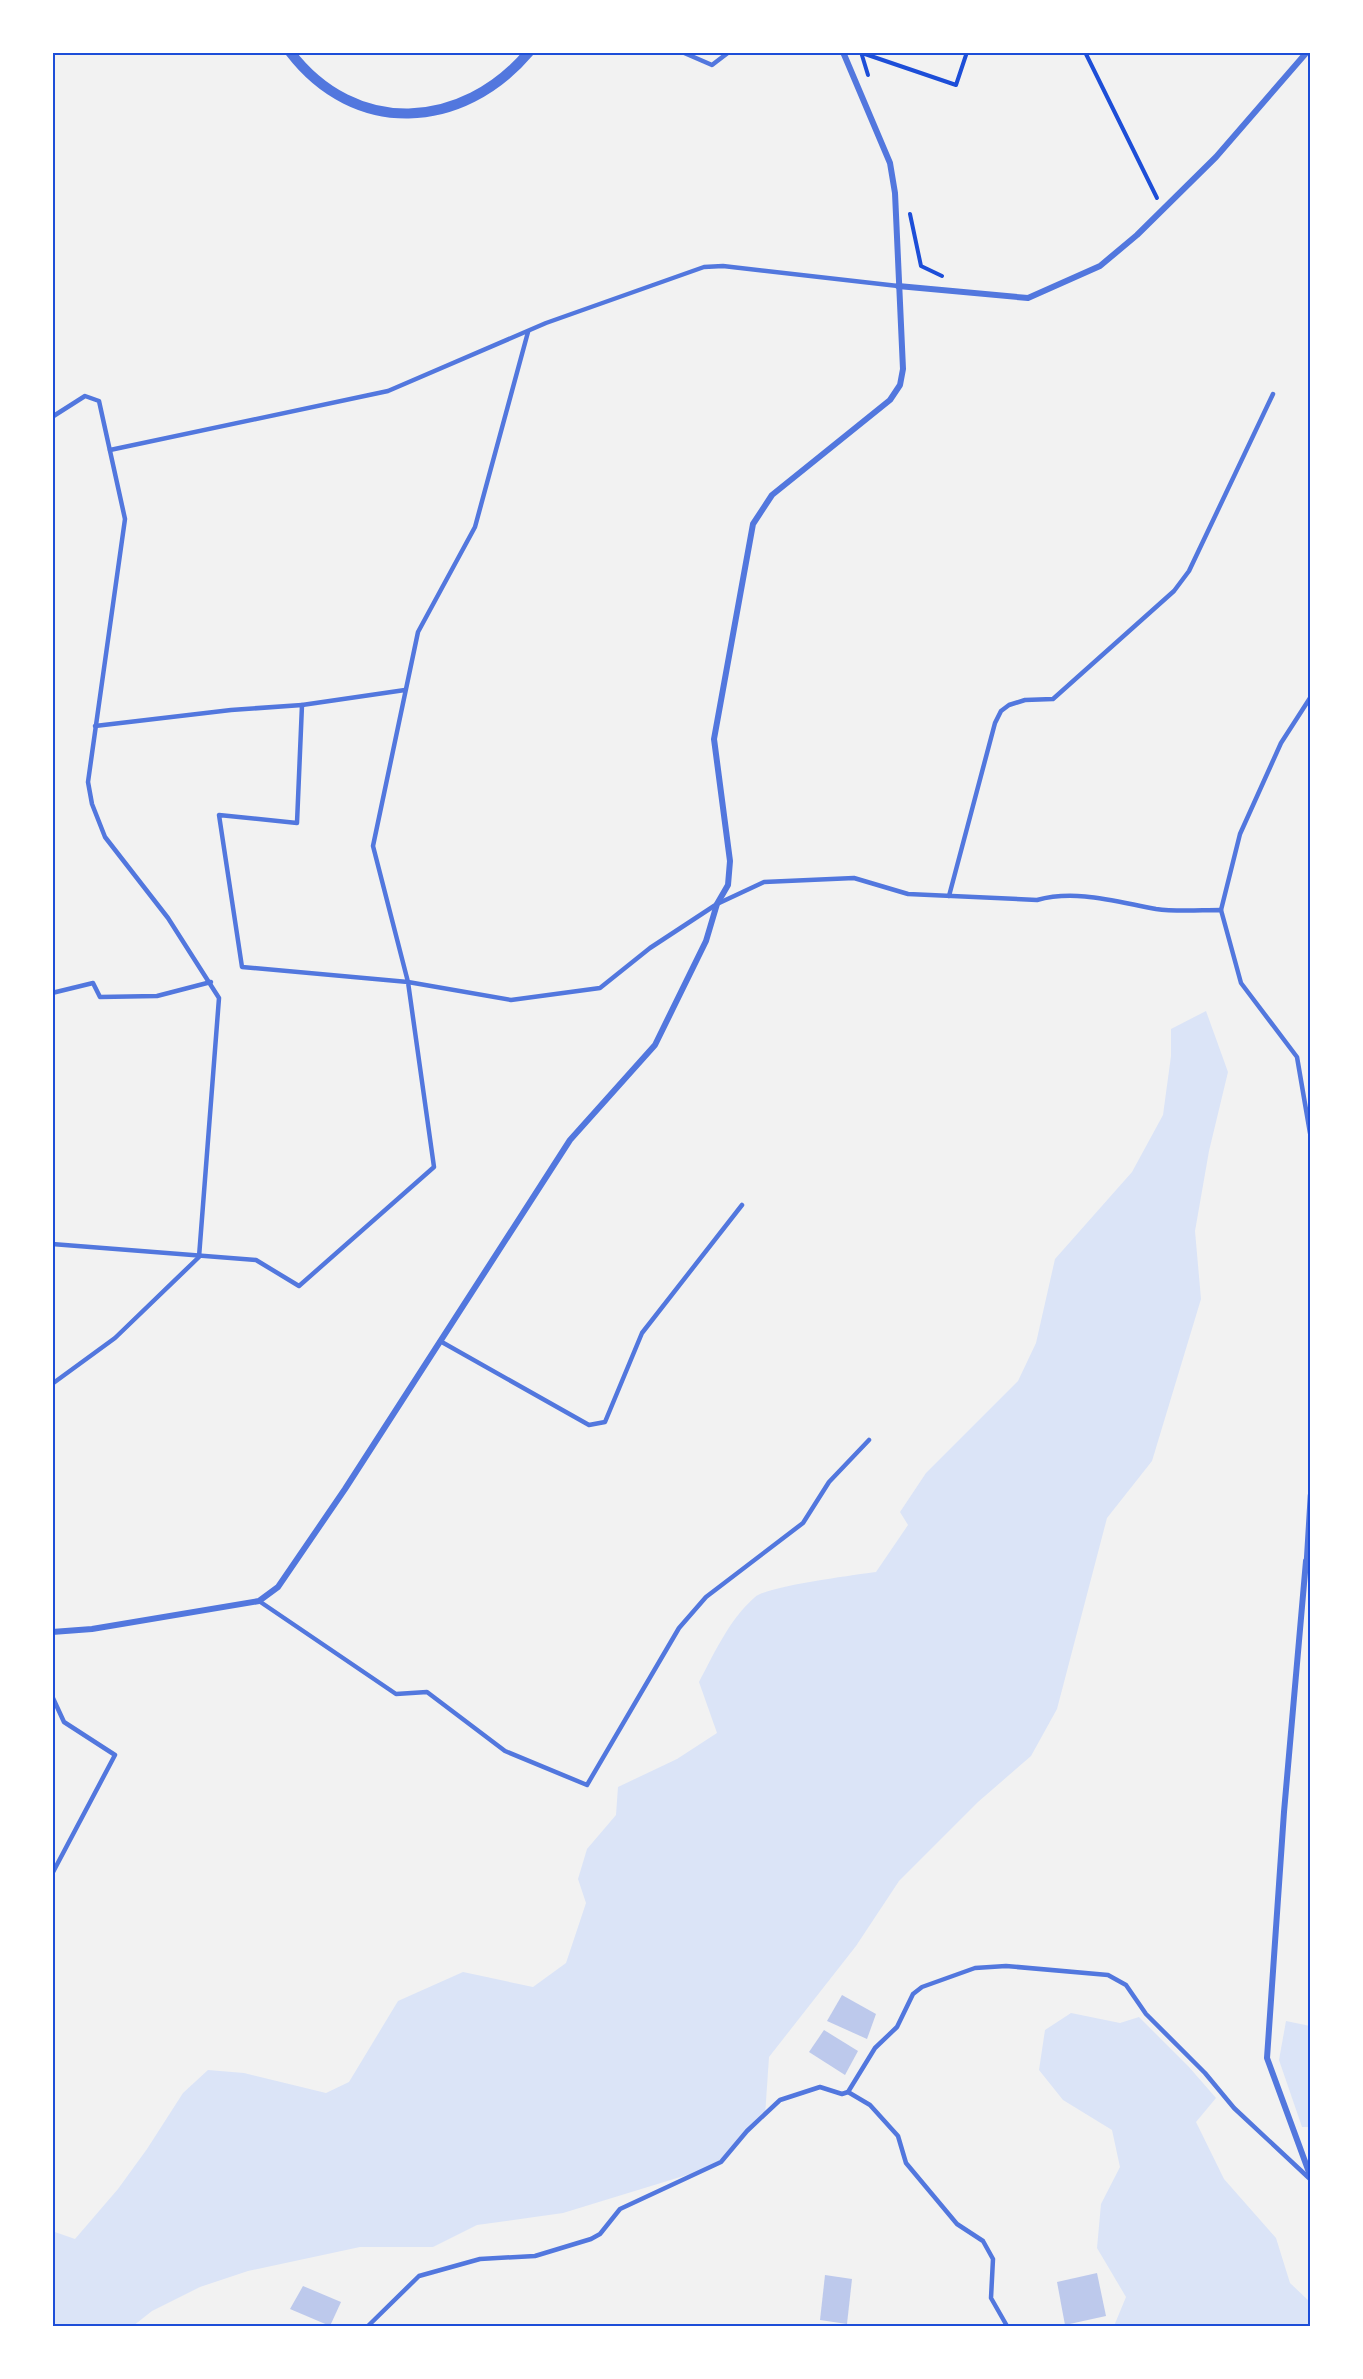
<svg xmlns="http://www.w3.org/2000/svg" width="1363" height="2379" viewBox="0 0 1363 2379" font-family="'Space Grotesk',sans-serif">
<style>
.green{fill:#dbe4f7}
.building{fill:#bdc9ec}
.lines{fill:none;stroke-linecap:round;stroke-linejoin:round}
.path{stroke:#1d4ed8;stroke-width:4}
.service{stroke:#5277de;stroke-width:4.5}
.minor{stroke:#5277de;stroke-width:6}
.tertiary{stroke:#5277de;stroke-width:10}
.neatline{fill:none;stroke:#1d4ed8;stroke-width:2}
</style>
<rect width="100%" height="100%" fill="#f2f2f2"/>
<g class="green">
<path d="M1206 1011 1228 1072 1209 1151 1195 1231 1201 1299 1152 1461 1107 1518 1057 1709 1031 1756 978 1802 899 1881 856 1946 769 2057 765 2116 713 2167 563 2213 477 2225 433 2247H360L248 2271 200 2287 152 2311 133 2326H53L52 2231 75 2239 118 2189 147 2149 183 2093 208 2070 244 2073 326 2093 349 2082 398 2001 463 1972 533 1987 566 1963 586 1903 578 1879 587 1849 616 1815 618 1787 677 1759 717 1733 699 1682C715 1652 729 1620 755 1597 768 1586 855 1575 876 1572L908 1525 900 1512 926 1473 1018 1381 1036 1343 1055 1259 1132 1172 1163 1115 1171 1056V1029Z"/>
<path d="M1071 2013 1120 2023 1139 2017 1189 2067 1216 2098 1196 2122 1224 2179 1276 2238 1290 2283 1310 2302V2326H1114L1126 2297 1097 2248 1101 2204 1120 2167 1112 2130 1063 2100 1039 2070 1045 2030Z"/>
<path d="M1286 2021 1310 2026V2127H1302L1279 2060Z"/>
</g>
<g class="building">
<path d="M842 1995 876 2014 867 2039 827 2021Z"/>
<path d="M824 2030 858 2051 845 2075 809 2052Z"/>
<path d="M1097 2273 1106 2316 1065 2325 1057 2282Z"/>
<path d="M825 2275 852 2279 847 2324 820 2320Z"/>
<path d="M303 2286 341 2302 330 2326 290 2309Z"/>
</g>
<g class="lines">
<g class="path">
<path d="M861 52 868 75"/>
<path d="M1085 52 1157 198"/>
<path d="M862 53 956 85 967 52"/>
<path d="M910 214 921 266 942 276"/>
</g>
<g class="service">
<path d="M682 52 712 65 729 52"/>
<path d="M528 332 475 527 418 632 373 846 408 982 511 1000 600 988 650 948 717 904 764 882 854 878 908 894 1037 900C1076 889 1117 902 1156 909 1176 912 1200 910 1221 910L1241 983 1297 1057 1310 1133"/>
<path d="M52 417 85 396 99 401 125 519 88 782 92 804 105 837 168 918 219 998 199 1257 115 1338 52 1384"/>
<path d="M110 450 388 391 546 323 704 267 723 266 898 286"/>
<path d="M302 705 405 690"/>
<path d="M949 896 995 723 1001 711 1009 705 1025 700 1053 699 1174 591 1189 571 1273 394"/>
<path d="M1221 910 1240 834 1281 743 1310 698"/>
<path d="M52 993 93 983 100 997 157 996 211 982"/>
<path d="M52 1244 256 1260 299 1286 434 1167 408 982 242 967 219 815 297 823 302 705 231 710 95 726"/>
<path d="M440 1341 589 1425 605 1422 642 1333 742 1205"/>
<path d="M1310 1495 1306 1561H1310"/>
<path d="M259 1601 396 1694 427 1692 505 1751 587 1785 679 1628 706 1597 803 1523 829 1482 869 1440"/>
<path d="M52 1696 64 1722 115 1755 52 1874"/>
<path d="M368 2326 419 2276 480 2259 535 2256 591 2239 600 2234 620 2209 721 2162 747 2131 780 2100 820 2087 842 2094 848 2092"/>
<path d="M1007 2326 991 2298 993 2259 983 2241 957 2224 906 2163 898 2136 870 2105 848 2092 875 2048 897 2027 913 1994 922 1987 975 1968 1006 1966 1108 1975 1126 1985 1146 2014 1205 2073 1234 2108 1310 2179"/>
</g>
<g class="minor">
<path d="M898 286 1028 298 1100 266 1137 235 1216 157 1307 52"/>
<path d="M1306 1561 1284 1812 1267 2058 1310 2175"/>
<path d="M52 1632 92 1629 259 1601 278 1587 345 1489 570 1140 655 1045 706 941 717 904 728 885 730 861 714 739 753 524 772 495 890 400 900 385 903 369 895 193 890 163 843 52"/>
</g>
<path class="tertiary" d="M290 52C355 137 462 131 529 52"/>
</g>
<rect width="1363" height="2379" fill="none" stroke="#ffffff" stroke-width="108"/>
<rect x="54" y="54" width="1255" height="2271" class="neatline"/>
</svg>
